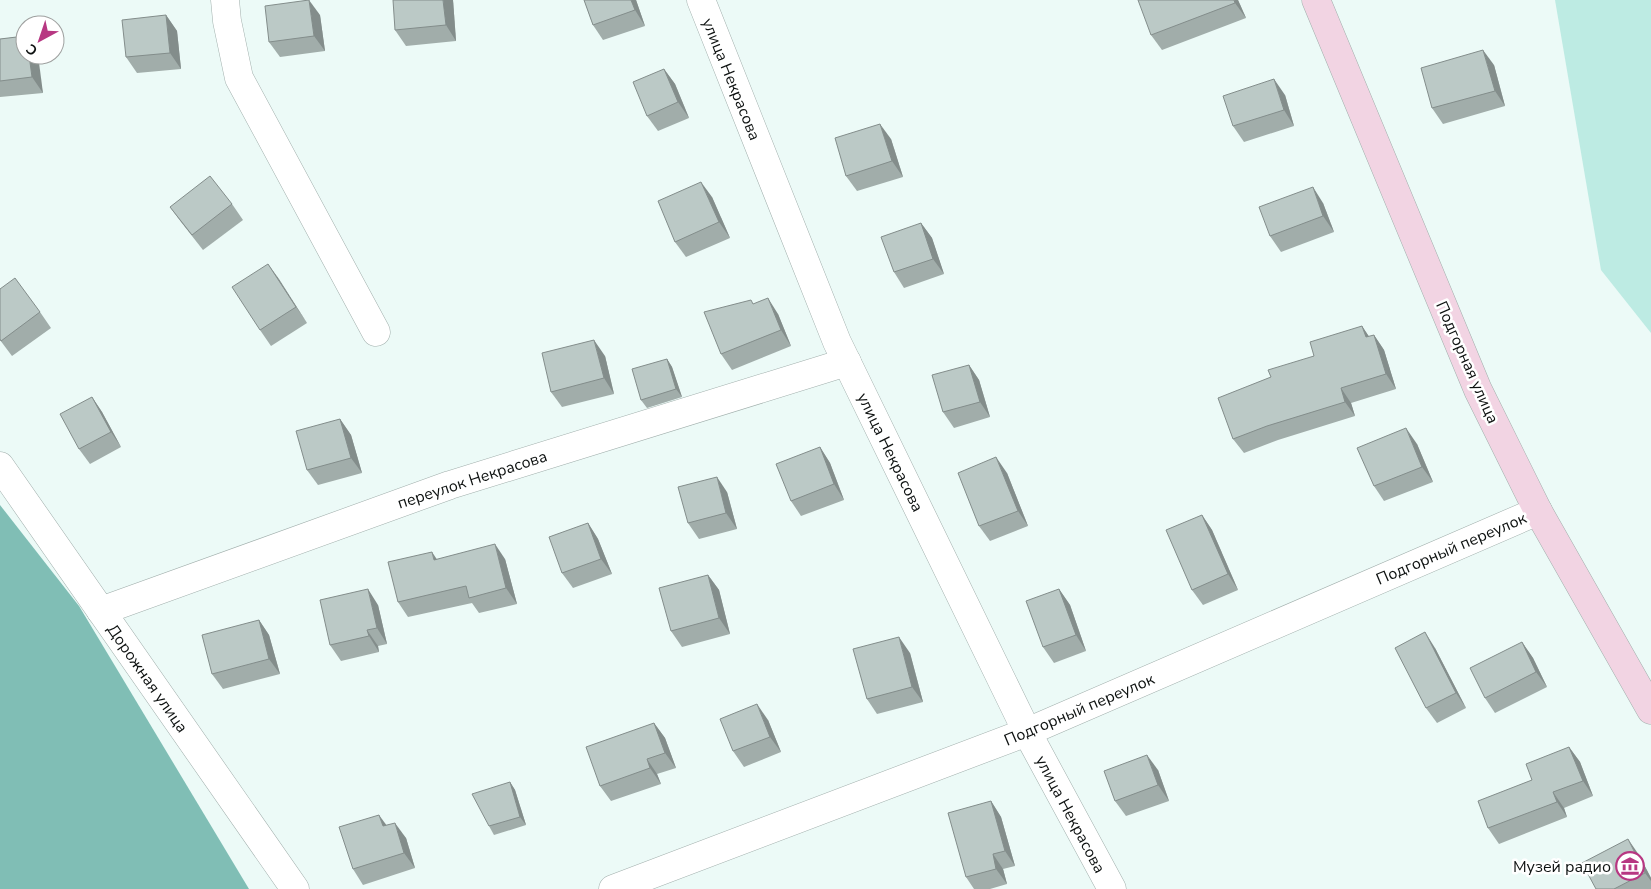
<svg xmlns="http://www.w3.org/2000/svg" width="1651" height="889" viewBox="0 0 1651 889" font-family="'Nunito Sans',sans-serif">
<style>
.green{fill:#bdebe3}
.forest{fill:#80beb5}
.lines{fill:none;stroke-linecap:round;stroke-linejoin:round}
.minor-casing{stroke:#a1afac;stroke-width:29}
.secondary-casing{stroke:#a1afac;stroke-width:29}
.minor{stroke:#fff;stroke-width:28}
.secondary{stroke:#f2d4e3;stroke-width:28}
.wall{fill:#a1adaa}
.shaded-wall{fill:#838d8b}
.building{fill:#bbc9c6;stroke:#838d8b}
.labels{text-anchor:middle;stroke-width:5;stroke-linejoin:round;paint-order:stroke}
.street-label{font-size:16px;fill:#0d1110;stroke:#fff}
.poi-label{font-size:16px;fill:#0d1110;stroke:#fff;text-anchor:end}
</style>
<rect width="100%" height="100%" fill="#ecfaf7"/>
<path class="green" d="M1555 0H1651V333L1601 270Z"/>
<path class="forest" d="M0 505 79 606 249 889H0Z"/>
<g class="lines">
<defs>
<g id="minor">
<path d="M225 0 227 21 239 78 376 332"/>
<path d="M701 0 837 342 1027 732 1112 889"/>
<path d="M0 466 295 889"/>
<path d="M101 611 450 485 847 362"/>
<path d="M613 889 1027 732 1538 511"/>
</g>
<path id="secondary" d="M1316 0 1478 390 1538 511 1651 710"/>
</defs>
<use href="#minor" class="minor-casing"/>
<use href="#secondary" class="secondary-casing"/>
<use href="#minor" class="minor"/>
<use href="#secondary" class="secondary"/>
</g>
<g class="wall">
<path d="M453 0 456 41 406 46 395 30Z"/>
<path d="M584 0H636L645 26 603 40 593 25Z"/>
<path d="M1238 0 1246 18 1162 50 1151 35Z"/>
<path d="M166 15 177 31 181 69 137 73 126 57Z"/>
<path d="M320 15 325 51 280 57 269 42Z"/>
<path d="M25 36 43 93 0 97V39Z"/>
<path d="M1494 65 1505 106 1443 124 1432 108Z"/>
<path d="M664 69 675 84 689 118 658 131 647 116Z"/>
<path d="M1285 95 1294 126 1244 142 1233 126Z"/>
<path d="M891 139 903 177 857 191 846 176Z"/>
<path d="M712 197 730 238 686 257 675 242Z"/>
<path d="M1323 203 1334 232 1281 252 1270 236Z"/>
<path d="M232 204 243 220 203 250 181 222 170 207Z"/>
<path d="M921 223 932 238 944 274 904 288 894 272Z"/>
<path d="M268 264 307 323 271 346 260 330Z"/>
<path d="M0 289 40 312 51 328 12 356 0 340Z"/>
<path d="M754 304 778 314 791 346 732 370 721 354Z"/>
<path d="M1362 326 1369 337 1374 335 1384 350 1396 389 1351 403 1355 416 1278 440 1244 453 1233 439 1271 377 1314 356Z"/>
<path d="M605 356 614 394 562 407 551 392Z"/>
<path d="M667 359 672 367 682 397 647 408 641 400Z"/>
<path d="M969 365 979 380 990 417 954 428 943 412Z"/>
<path d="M92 397 102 412 121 447 90 464 79 449Z"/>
<path d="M340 419 351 435 362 473 318 485 307 470Z"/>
<path d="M1417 444 1433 482 1384 501 1374 486Z"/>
<path d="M820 447 830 463 844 500 801 516 791 501Z"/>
<path d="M1007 473 1028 526 990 541 979 526Z"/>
<path d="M727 492 737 529 699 539 688 523Z"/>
<path d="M1202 515 1212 530 1238 590 1203 605 1192 590Z"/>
<path d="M588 523 598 539 612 574 573 588 562 573Z"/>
<path d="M437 559H505L517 604 479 613 472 603 408 617 398 602Z"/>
<path d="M708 575 719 590 730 634 682 647 671 631Z"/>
<path d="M1059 589 1070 605 1086 651 1054 663 1043 647Z"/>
<path d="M378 605 387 644 378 646 379 652 341 661 330 645Z"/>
<path d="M259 620 269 635 280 674 223 689 212 674Z"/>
<path d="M1522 642 1533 658 1547 687 1495 713 1485 698Z"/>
<path d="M1435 648 1466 708 1437 723 1426 708Z"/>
<path d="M910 653 923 702 877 714 867 699Z"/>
<path d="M768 720 781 752 744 767 733 751Z"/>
<path d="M654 723 665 738 676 768 657 774 661 784 611 801 600 786Z"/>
<path d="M1569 747 1580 762 1593 796 1564 808 1567 817 1499 844 1488 828 1532 780Z"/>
<path d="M1158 770 1169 801 1126 816 1115 801Z"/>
<path d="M510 782 515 790 526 825 494 835 489 826Z"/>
<path d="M991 801 1001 817 1015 866 1003 869 1007 884 990 889H974L966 877Z"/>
<path d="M387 825 406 838 415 868 363 885 353 869Z"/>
<path d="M1639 855 1651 878V889H1596Z"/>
</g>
<g class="shaded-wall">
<path d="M309 0 320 15 325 51 314 36Z"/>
<path d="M443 0H453L456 41 446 25Z"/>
<path d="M631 0H636L645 26 635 10Z"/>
<path d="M1234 0H1238L1246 18 1235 3Z"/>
<path d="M166 15 177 31 181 69 170 53Z"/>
<path d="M1483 50 1494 65 1505 106 1495 91Z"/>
<path d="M29 55H38L43 93 32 77Z"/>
<path d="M664 69 675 84 689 118 678 102Z"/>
<path d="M1274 79 1285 95 1294 126 1284 110Z"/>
<path d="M880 124 891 139 903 177 892 161Z"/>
<path d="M701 182 712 197 730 238 719 222Z"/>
<path d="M1313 187 1323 203 1334 232 1323 216Z"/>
<path d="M921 223 932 238 944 274 933 259Z"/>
<path d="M268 264 279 279 307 323 296 307Z"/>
<path d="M768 298 778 314 791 346 781 330Z"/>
<path d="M1362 326 1372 341 1366 337Z"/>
<path d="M1374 335 1384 350 1396 389 1386 374Z"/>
<path d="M594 340 605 356 614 394 604 378Z"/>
<path d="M667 359 672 367 682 397 676 389Z"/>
<path d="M969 365 979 380 990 417 980 402Z"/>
<path d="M1341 388 1351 403 1355 416 1345 402Z"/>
<path d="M92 397 102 412 121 447 111 432Z"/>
<path d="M340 419 351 435 362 473 351 458Z"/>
<path d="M1406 428 1417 444 1433 482 1422 467Z"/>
<path d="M820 447 830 463 844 500 834 484Z"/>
<path d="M996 457 1007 473 1028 526 1018 511Z"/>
<path d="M717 477 727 492 737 529 726 513Z"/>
<path d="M1202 515 1212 530 1238 590 1228 574Z"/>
<path d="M588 523 598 539 612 574 601 559Z"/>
<path d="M495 544 505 559 517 604 506 588Z"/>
<path d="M432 552 442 567 434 560Z"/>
<path d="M708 575 719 590 730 634 719 618Z"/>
<path d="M368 589 378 605 387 644 377 628Z"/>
<path d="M1059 589 1070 605 1086 651 1076 635Z"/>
<path d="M259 620 269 635 280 674 269 659Z"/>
<path d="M367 630 378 646 379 652 369 636Z"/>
<path d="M1425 632 1435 648 1466 708 1456 693Z"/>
<path d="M899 637 910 653 923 702 912 687Z"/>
<path d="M1522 642 1533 658 1547 687 1536 672Z"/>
<path d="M757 704 768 720 781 752 770 737Z"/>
<path d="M654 723 665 738 676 768 665 753Z"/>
<path d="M1569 747 1580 762 1593 796 1583 781Z"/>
<path d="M1147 755 1158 770 1169 801 1158 785Z"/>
<path d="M647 759 657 774 661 784 650 768Z"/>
<path d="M510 782 515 790 526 825 520 817Z"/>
<path d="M1553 792 1564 808 1567 817 1557 802Z"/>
<path d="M991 801 1001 817 1015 866 1005 851Z"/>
<path d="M379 815 390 830 383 826Z"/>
<path d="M395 823 406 838 415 868 404 853Z"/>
<path d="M1628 839 1639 855 1651 878V881L1645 873Z"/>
<path d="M993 854 1003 869 1007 884 996 869Z"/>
</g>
<g class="building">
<path d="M309 0 314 36 269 42 265 6Z"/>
<path d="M393 0H443L446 25 395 30Z"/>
<path d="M584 0H631L635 10 593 25Z"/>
<path d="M1138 0H1234L1235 3 1151 35Z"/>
<path d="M166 15 170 53 126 57 122 20Z"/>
<path d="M25 36V55H29L32 77 0 81V39Z"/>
<path d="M1483 50 1495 91 1432 108 1421 68Z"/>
<path d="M664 69 678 102 647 116 633 82Z"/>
<path d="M1274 79 1284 110 1233 126 1223 96Z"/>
<path d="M880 124 892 161 846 176 835 138Z"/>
<path d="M210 176 232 204 192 235 170 207Z"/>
<path d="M701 182 719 222 675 242 658 201Z"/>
<path d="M1313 187 1323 216 1270 236 1259 207Z"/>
<path d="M921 223 933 259 894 272 881 237Z"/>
<path d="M268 264 296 307 260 330 232 287Z"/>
<path d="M15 278 40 312 1 341 0 339V289Z"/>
<path d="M768 298 781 330 721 354 704 312 751 300 753 304Z"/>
<path d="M1362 326 1366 337 1374 335 1386 374 1341 388 1345 402 1267 426 1233 439 1218 398 1271 377 1268 370 1314 356 1310 342Z"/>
<path d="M594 340 604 378 551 392 542 353Z"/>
<path d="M667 359 676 389 641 400 632 369Z"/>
<path d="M969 365 980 402 943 412 932 375Z"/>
<path d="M92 397 111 432 79 449 60 414Z"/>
<path d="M340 419 351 458 307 470 296 431Z"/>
<path d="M1406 428 1422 467 1374 486 1357 448Z"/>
<path d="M820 447 834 484 791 501 776 464Z"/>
<path d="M996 457 1018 511 979 526 958 473Z"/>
<path d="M717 477 726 513 688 523 678 487Z"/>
<path d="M1202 515 1228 574 1192 590 1166 530Z"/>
<path d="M588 523 601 559 562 573 549 537Z"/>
<path d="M495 544 506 588 469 598 466 586 398 602 388 562 432 552 434 560Z"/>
<path d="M708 575 719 618 671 631 659 588Z"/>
<path d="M368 589 377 628 367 630 369 636 330 645 320 600Z"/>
<path d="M1059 589 1076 635 1043 647 1026 601Z"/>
<path d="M259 620 269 659 212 674 202 635Z"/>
<path d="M1425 632 1456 693 1426 708 1395 648Z"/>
<path d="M899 637 912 687 867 699 853 649Z"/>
<path d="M1522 642 1536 672 1485 698 1470 668Z"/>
<path d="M757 704 770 737 733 751 720 719Z"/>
<path d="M654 723 665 753 647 759 650 768 600 786 586 747Z"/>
<path d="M1569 747 1583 781 1553 792 1557 802 1488 828 1478 801 1532 780 1526 764Z"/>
<path d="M1147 755 1158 785 1115 801 1104 771Z"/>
<path d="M510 782 520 817 489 826 472 794Z"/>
<path d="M991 801 1005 851 993 854 996 869 966 877 948 813Z"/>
<path d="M379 815 383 826 395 823 404 853 353 869 339 827Z"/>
<path d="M1628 839 1645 873 1614 889H1596L1582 863Z"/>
</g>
<defs>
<symbol id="museum-ring" viewBox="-11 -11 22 22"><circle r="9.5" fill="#fff" stroke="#b73782" stroke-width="1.5"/><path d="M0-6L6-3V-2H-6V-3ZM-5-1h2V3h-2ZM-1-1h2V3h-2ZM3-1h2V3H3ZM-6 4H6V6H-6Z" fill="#b73782"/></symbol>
</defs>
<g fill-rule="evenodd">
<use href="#museum-ring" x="1614" y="850" width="32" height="32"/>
</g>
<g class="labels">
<g class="street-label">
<text transform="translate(732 79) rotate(68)" y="6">улица Некрасова</text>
<text transform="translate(1468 362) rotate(66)" y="6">Подгорная улица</text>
<text transform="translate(891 452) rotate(64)" y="6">улица Некрасова</text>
<text transform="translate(472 479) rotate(-18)" y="6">переулок Некрасова</text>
<text transform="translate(1451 548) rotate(-23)" y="6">Подгорный переулок</text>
<text transform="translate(148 678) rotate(55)" y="6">Дорожная улица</text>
<text transform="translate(1079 709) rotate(-23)" y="6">Подгорный переулок</text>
<text transform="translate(1071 814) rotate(62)" y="6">улица Некрасова</text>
</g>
<g class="poi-label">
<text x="1611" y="872">Музей радио</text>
</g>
</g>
<g transform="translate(40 40) rotate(220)"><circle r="24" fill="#ffffff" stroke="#9ea09f"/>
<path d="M0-4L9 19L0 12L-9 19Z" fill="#b73782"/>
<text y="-8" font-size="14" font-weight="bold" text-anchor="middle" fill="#0d1110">С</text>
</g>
</svg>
